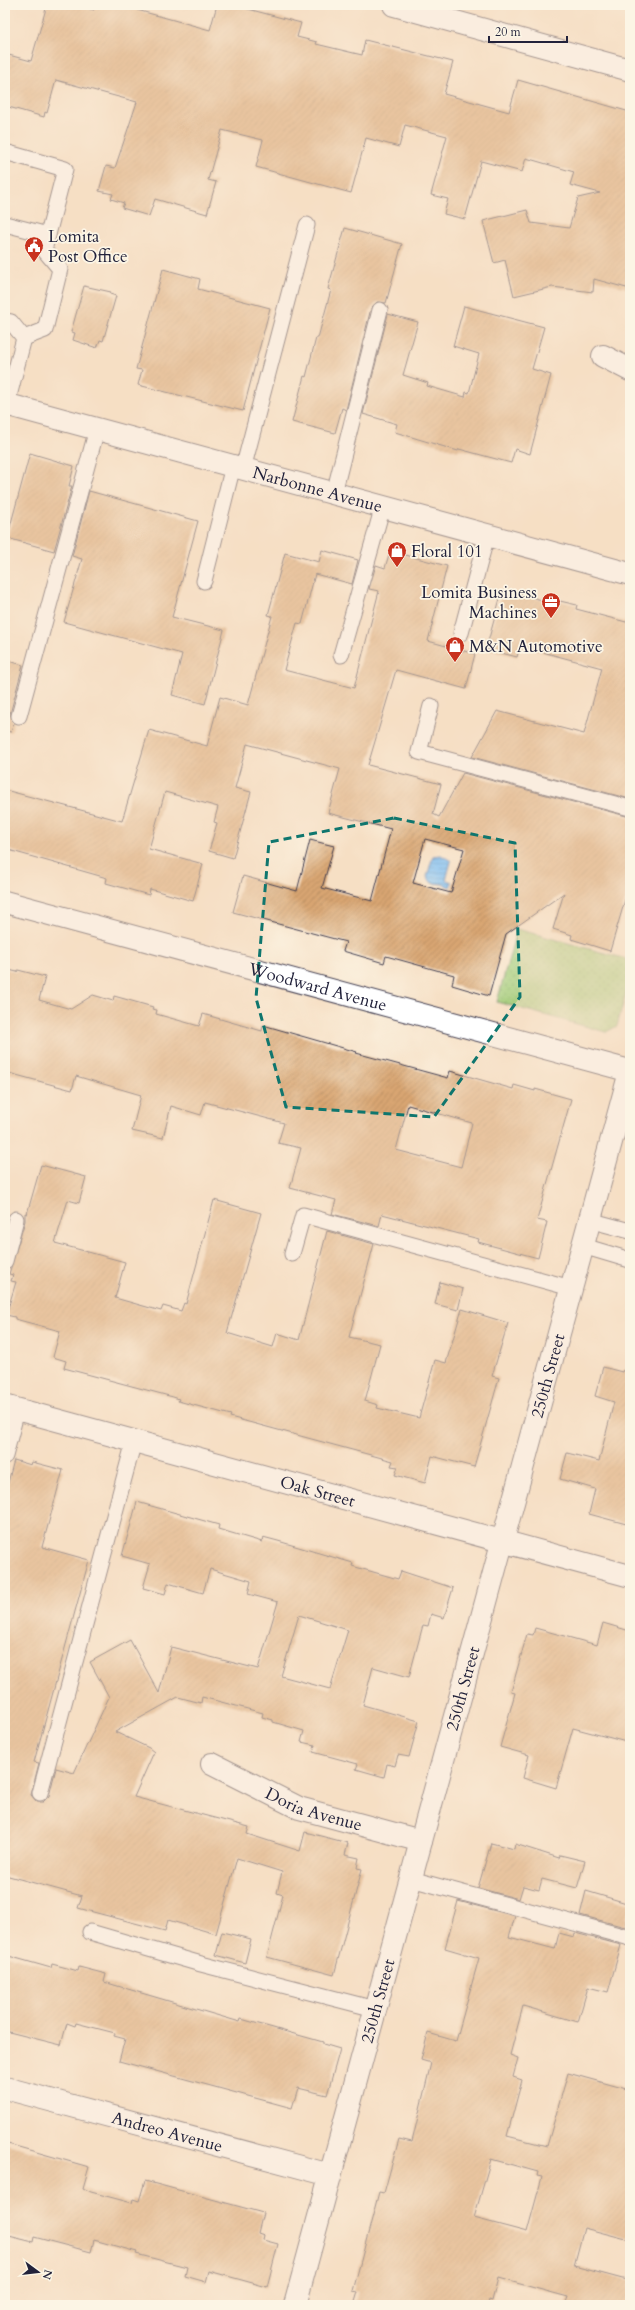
<svg xmlns="http://www.w3.org/2000/svg" width="635" height="2310" viewBox="0 0 635 2310" font-family="Cardo,serif">
<style>
.green{fill:url(#green-dots);stroke:#627659}
.water{fill:url(#water-rules);stroke:#507096}
.building{fill:url(#building-hatch);fill-rule:evenodd}
.lines{fill:none;stroke-linecap:round;stroke-linejoin:round}
.service-casing{stroke:#423e50;stroke-width:17}
.minor-casing{stroke:#423e50;stroke-width:24}
.tertiary-casing{stroke:#423e50;stroke-width:24}
.secondary-casing{stroke:#423e50;stroke-width:24}
.service{stroke:#fff;stroke-width:15}
.minor{stroke:#fff;stroke-width:22}
.tertiary{stroke:#fff;stroke-width:22}
.secondary{stroke:#fff;stroke-width:22}
.marked{fill:none;stroke:#0f766e;stroke-width:3;stroke-dasharray:8 5;stroke-linejoin:round}
.labels{text-anchor:middle;stroke-width:3.5;stroke-linejoin:round;paint-order:stroke}
.poi-label{font-size:17px;fill:#22223b;stroke:#fcf5e5;text-anchor:start}
.street-label{font-size:17px;fill:#22223b;stroke:#fcf5e5}
</style>
<defs>
<pattern id="green-dots" width="8" height="8" patternUnits="userSpaceOnUse"><rect width="8" height="8" fill="#a1cb77"/><path d="M2 2h.1M6 6h.1" fill="none" stroke="#8aae68" stroke-width="1.8" stroke-linecap="round"/></pattern>
<pattern id="water-rules" width="6" height="5" patternUnits="userSpaceOnUse"><rect width="6" height="5" fill="#7ebdf2"/><path d="M0 2.5h6" fill="none" stroke="#6da2d0"/></pattern>
<pattern id="building-hatch" width="6" height="6" patternUnits="userSpaceOnUse"><rect width="6" height="6" fill="#d9a672"/><path d="M-1 1l2-2M0 6l6-6M5 7l2-2" fill="none" stroke="#b0875f"/></pattern>
</defs>
<rect width="100%" height="100%" fill="#fcf5e5"/>
<filter id="ink" filterUnits="userSpaceOnUse"><feTurbulence type="fractalNoise" baseFrequency=".025" numOctaves="2"/><feDisplacementMap in="SourceGraphic" scale="8" xChannelSelector="R" yChannelSelector="G"/><feConvolveMatrix kernelMatrix="1 2 1 2 8 2 1 2 1" color-interpolation-filters="sRGB"/></filter>
<filter id="wash" filterUnits="userSpaceOnUse"><feTurbulence type="fractalNoise" baseFrequency=".012" numOctaves="4" result="noise"/><feDisplacementMap in="SourceGraphic" scale="16" xChannelSelector="R" yChannelSelector="G"/><feGaussianBlur stdDeviation="0.9" result="paint"/><feColorMatrix in="noise" values="0 0 0 0 0 0 0 0 0 0 0 0 0 0 0 0 0 1.4 0 .05"/><feComposite in="paint" operator="in"/></filter>
<g filter="url(#wash)">
<rect width="100%" height="100%" fill="#f6dfc4"/>
<path class="green" d="M517 929 630 960V978L617 1026 606 1032 497 1002Z"/>
<path class="water" d="M441 855 451 861 446 880 452 882 450 887 443 884 432 883 427 877 433 856Z"/>
<g id="blocks">
<g class="building">
<path d="M47 5H75L94 10 95 5H139L137 10 210 30 217 5H233L301 23 297 37 317 42 316 44 362 55 365 40 453 62 444 94 509 112 518 80 630 112V289L594 279 593 292 552 287 514 296 505 260 494 263 483 221 527 210 531 223 569 228 578 198 600 193 570 185 574 172 526 158 522 172 481 161 465 219 444 214 448 199 431 195 447 136 405 125 399 147 366 138 351 193 256 167 263 140 222 130 208 180 216 182 207 214 155 199 149 216 122 208 124 203 111 199 113 194 99 191 106 166 115 168 137 102 56 80 47 113 45 112 44 117 5 106V54L31 61Z"/>
<path d="M345 228 402 244 386 303 377 302 371 308 346 410 342 408 335 433 292 422 304 376 306 377 316 338H318L331 290 328 289Z"/>
<path d="M163 269 200 279 198 289 270 308 243 411 138 385 142 370 136 369Z"/>
<path d="M84 286 111 292 110 294 116 296 103 341 100 340 97 348 73 340 75 333 71 332Z"/>
<path d="M464 306 544 327 532 369 551 375 530 454 515 449 511 463 459 449 458 451 395 432 397 424 363 414 388 314 418 322 403 375 428 383 427 386 465 397 466 392 469 393 479 354 453 346Z"/>
<path d="M30 453 74 466 69 486H72L54 551 7 538Z"/>
<path d="M89 491 198 521 172 617 224 630 205 704 172 695 182 654 64 622 82 559 72 556Z"/>
<path d="M322 550 358 560 352 584 315 574 302 624 297 623 284 670 354 688 379 591 369 589 376 565 385 568 390 551 447 566 428 641 475 654 466 689 396 670 368 765 441 784 433 814 439 817 463 773 630 817V883L610 951 571 939 572 935 553 929 564 893 506 934 489 996 452 985 454 975 386 956 384 963 343 951 346 942 233 912 243 876 297 891 310 840 334 846 322 888 372 901 391 829 328 813 340 769 247 744 235 788 251 792 233 858 209 851 217 823 214 822 218 807 165 792 149 849 203 864 193 901 150 889 149 895 106 883 107 878 5 849V790L122 821 149 730 207 746 220 697 248 705 272 616 268 615 285 553 319 562ZM425 839 464 849 451 893 413 883Z"/>
<path d="M516 593 546 601 547 598 577 605 576 609 630 623V799L472 757 497 711 584 734 602 668 520 646 517 657 486 649 501 595 514 598Z"/>
<path d="M5 660 23 665 10 714 14 723 11 732 5 731Z"/>
<path d="M5 969 17 972 18 970 45 977 39 1000 71 1009 93 995 113 1001 114 996 153 1007 152 1009 157 1010 156 1014 199 1026 203 1014 262 1031 263 1025 357 1052 356 1053 448 1078 450 1071 513 1089 514 1085 535 1091V1089L571 1099 537 1220 547 1222 538 1258 478 1242 479 1239 382 1214 379 1226 332 1214 336 1200 290 1188 301 1148 278 1143 284 1123 205 1102 201 1115 171 1106 163 1138 132 1131 141 1095 76 1076 72 1090 5 1072ZM408 1105 472 1123 461 1167 396 1150Z"/>
<path d="M41 1165 86 1177 79 1203 68 1200 55 1243 125 1262 115 1298 161 1311 163 1306 181 1311 184 1303 186 1304 214 1200 261 1213 227 1333 273 1347 277 1333 299 1340 327 1231 374 1244 349 1337 380 1344 365 1401 378 1405 377 1408 419 1418 435 1360 446 1363 462 1309 508 1323 492 1376 499 1378 474 1467 432 1456 425 1483 395 1475 398 1467 391 1466 393 1461 230 1417 231 1415 178 1401 179 1399 173 1397 64 1368 66 1361 53 1357 60 1331 15 1319V1317L6 1315 16 1282 11 1281 13 1275 9 1274 25 1221V1213L27 1214Z"/>
<path d="M440 1282 463 1289 458 1310 435 1304Z"/>
<path d="M603 1367 622 1372 623 1370H630V1525L589 1514 595 1489 560 1479 567 1453 599 1461 614 1402 595 1396Z"/>
<path d="M14 1460 31 1465 32 1462 63 1470 42 1547 89 1560 34 1762 39 1763 31 1795 37 1802H43L49 1796 56 1768 74 1773 109 1697 90 1662 130 1640 159 1693 171 1647 258 1669 278 1602 248 1594 251 1581 210 1569 203 1593 168 1583 165 1594 143 1588 150 1564 122 1556 137 1502 219 1525 218 1529 262 1542 263 1537 278 1541 353 1563 352 1566 398 1579 401 1571 453 1588 444 1618 431 1614 428 1626 423 1625 409 1677 373 1667 363 1705 419 1721 409 1757 398 1755 395 1766 387 1764 384 1777 356 1769 358 1764 313 1752 315 1745 301 1742 304 1731 273 1722V1720L262 1717 263 1713 202 1697 201 1703 178 1697 115 1732 149 1748 154 1752 134 1797 249 1827 247 1834 300 1851 305 1832 348 1843 345 1855 359 1858 357 1868 362 1869 334 1975 267 1957 283 1895 277 1893 282 1872 237 1858 216 1934 168 1920 165 1931 78 1908 82 1896 5 1875V1494ZM299 1615 348 1630 330 1689 281 1676Z"/>
<path d="M603 1623 630 1631V1743L573 1728 556 1788 523 1778 529 1755 500 1747 515 1693 511 1692 527 1634 533 1635 535 1628 597 1645Z"/>
<path d="M491 1843 514 1849 515 1844 559 1858 560 1855 585 1861 577 1888 542 1879 539 1890 523 1886 519 1899 478 1888Z"/>
<path d="M586 1891 630 1904 625 1927 580 1915Z"/>
<path d="M458 1901 515 1916 509 1937 555 1949 559 1933 574 1937 575 1933 621 1945 608 1992 588 1987 578 2022 523 2006 510 2055 518 2058 513 2077 522 2080 507 2136 547 2146 568 2073 630 2090V2240L584 2228 574 2266 630 2281 627 2305H565L568 2297 498 2278 492 2301 489 2300 488 2305H354L358 2292 353 2291 379 2192 384 2193 399 2139 412 2142 431 2063 421 2060 428 2033 456 2041 479 1958 445 1948ZM491 2159 538 2172 537 2176 542 2177 527 2232 474 2218Z"/>
<path d="M222 1932 251 1939 245 1963 216 1955Z"/>
<path d="M5 1955 51 1968 52 1964 78 1971 79 1967 106 1974 104 1982 240 2022 241 2019 323 2042V2044L340 2049 327 2095 298 2088 292 2108 119 2061 125 2039 114 2036 115 2033 76 2023 75 2026 67 2023 61 2045 5 2031Z"/>
<path d="M8 2144 89 2167 83 2188 91 2192 132 2203 133 2199 139 2201 145 2181 263 2213 258 2233 264 2235 263 2240 278 2244 267 2287 209 2271 206 2282 185 2276 187 2267 136 2254 137 2252 94 2240 91 2252 34 2237 33 2242 5 2235V2156Z"/>
</g>
</g>
</g>
<g filter="url(#ink)">
<use href="#blocks" fill-opacity="0" stroke="#423e50" stroke-width="1"/>
<g class="lines">
<defs>
<g id="service">
<path d="M5 152 65 169 44 250 60 269 45 330 24 338"/>
<path d="M5 224 48 235"/>
<path d="M5 321 11 322 24 338 7 404"/>
<path d="M243 469 307 225"/>
<path d="M334 493 380 310"/>
<path d="M204 581 233 466"/>
<path d="M461 633 487 535"/>
<path d="M341 655 383 506"/>
<path d="M431 706 419 752 630 808"/>
<path d="M19 716 97 429"/>
<path d="M589 1220 630 1231"/>
<path d="M583 1246 630 1260"/>
<path d="M292 1254 303 1215 571 1288"/>
<path d="M5 1261 16 1219"/>
<path d="M5 1456 17 1410"/>
<path d="M40 1793 134 1441"/>
<path d="M411 1879 630 1938"/>
<path d="M90 1932 201 1964 375 2009"/>
</g>
<g id="minor">
<path d="M394 5 630 70"/>
<path d="M603 356 630 370"/>
<path id="s1" d="M5 902 630 1071"/>
<path id="s2" d="M212 1764 299 1808 421 1841"/>
<path id="s3" d="M5 2088 330 2175"/>
</g>
<g id="tertiary">
<path id="s4" d="M5 1406 630 1576"/>
<path id="s5" d="M295 2305 630 1072"/>
</g>
<g id="secondary">
<path id="s6" d="M5 404 630 574"/>
</g>
</defs>
<use href="#service" class="service-casing"/>
<use href="#minor" class="minor-casing"/>
<use href="#tertiary" class="tertiary-casing"/>
<use href="#secondary" class="secondary-casing"/>
<use href="#service" class="service"/>
<use href="#minor" class="minor"/>
<use href="#tertiary" class="tertiary"/>
<use href="#secondary" class="secondary"/>
</g>
</g>
<path d="M0 0H635V2310H0ZM394 818 515 843 520 997 434 1117 286 1107 256 998 269 842Z" fill="#f6dfc4" fill-opacity=".55" fill-rule="evenodd"/>
<path class="marked" d="M394 818 515 843 520 997 434 1117 286 1107 256 998 269 842Z"/>
<defs>
<symbol id="civic-pin" viewBox="-11 -11 22 30"><path d="M0 17L-7.5 6A9.5 9.5 0 1 1 7.5 6Z" fill="#c8321e" stroke="#fcf5e5"/><path d="M-.6-6.5H3V-4.5H.6V-3L4-1V1h2V6H-6V1h2V-1L-.6-3ZM-1.2 2.5V6h2.4V2.5Z" fill="#fff"/></symbol>
<symbol id="shop-pin" viewBox="-11 -11 22 30"><path d="M0 17L-7.5 6A9.5 9.5 0 1 1 7.5 6Z" fill="#c8321e" stroke="#fcf5e5"/><path d="M-5-2.5h2.3a2.7 3.5 0 0 1 5.4 0H5L5.5 6h-11ZM-1.5-2.5h3a1.5 2.3 0 0 0-3 0Z" fill="#fff"/></symbol>
<symbol id="office-pin" viewBox="-11 -11 22 30"><path d="M0 17L-7.5 6A9.5 9.5 0 1 1 7.5 6Z" fill="#c8321e" stroke="#fcf5e5"/><path d="M-6-3h4V-5.5h4V-3h4V5H-6ZM-1-4.5V-3h2v-1.5ZM-6 0V1H6V0Z" fill="#fff"/></symbol>
</defs>
<g fill-rule="evenodd">
<use href="#civic-pin" x="23" y="235" width="22" height="30"/>
<use href="#shop-pin" x="386" y="540" width="22" height="30"/>
<use href="#office-pin" x="540" y="591" width="22" height="30"/>
<use href="#shop-pin" x="444" y="635" width="22" height="30"/>
</g>
<g class="labels">
<g class="poi-label">
<text x="48" y="242">Lomita<tspan x="48" dy="20">Post Office</tspan></text>
<text x="411" y="557">Floral 101</text>
<text x="537" y="598" text-anchor="end">Lomita Business<tspan x="537" dy="20">Machines</tspan></text>
<text x="469" y="652">M&amp;N Automotive</text>
</g>
<g class="street-label">
<text dy="6" stroke="none"><textPath href="#s6" startOffset="324">Narbonne Avenue</textPath></text>
<text dy="6" stroke="none"><textPath href="#s1" startOffset="324">Woodward Avenue</textPath></text>
<text dy="6" stroke="none"><textPath href="#s5" startOffset="963">250th Street</textPath></text>
<text dy="6" stroke="none"><textPath href="#s4" startOffset="324">Oak Street</textPath></text>
<text dy="6" stroke="none"><textPath href="#s5" startOffset="639">250th Street</textPath></text>
<text dy="6" stroke="none"><textPath href="#s2" startOffset="112">Doria Avenue</textPath></text>
<text dy="6" stroke="none"><textPath href="#s5" startOffset="315">250th Street</textPath></text>
<text dy="6" stroke="none"><textPath href="#s3" startOffset="168">Andreo Avenue</textPath></text>
</g>
</g>
<rect width="635" height="2310" fill="none" stroke="#fcf5e5" stroke-width="20"/>
<g transform="translate(38 2272) rotate(105)" stroke="#fcf5e5" stroke-width="3" paint-order="stroke">
<path d="M0-3L7 15L0 10L-7 15Z" fill="#22223b"/>
<text y="-6" font-size="11" font-weight="bold" text-anchor="middle" fill="#22223b">N</text>
</g>
<path d="M489 36v6h78v-6" fill="none" stroke="#22223b" stroke-width="2"/>
<text x="495" y="36" font-size="12" fill="#22223b" stroke="#fcf5e5" stroke-width="3" paint-order="stroke">20 m</text>
</svg>
